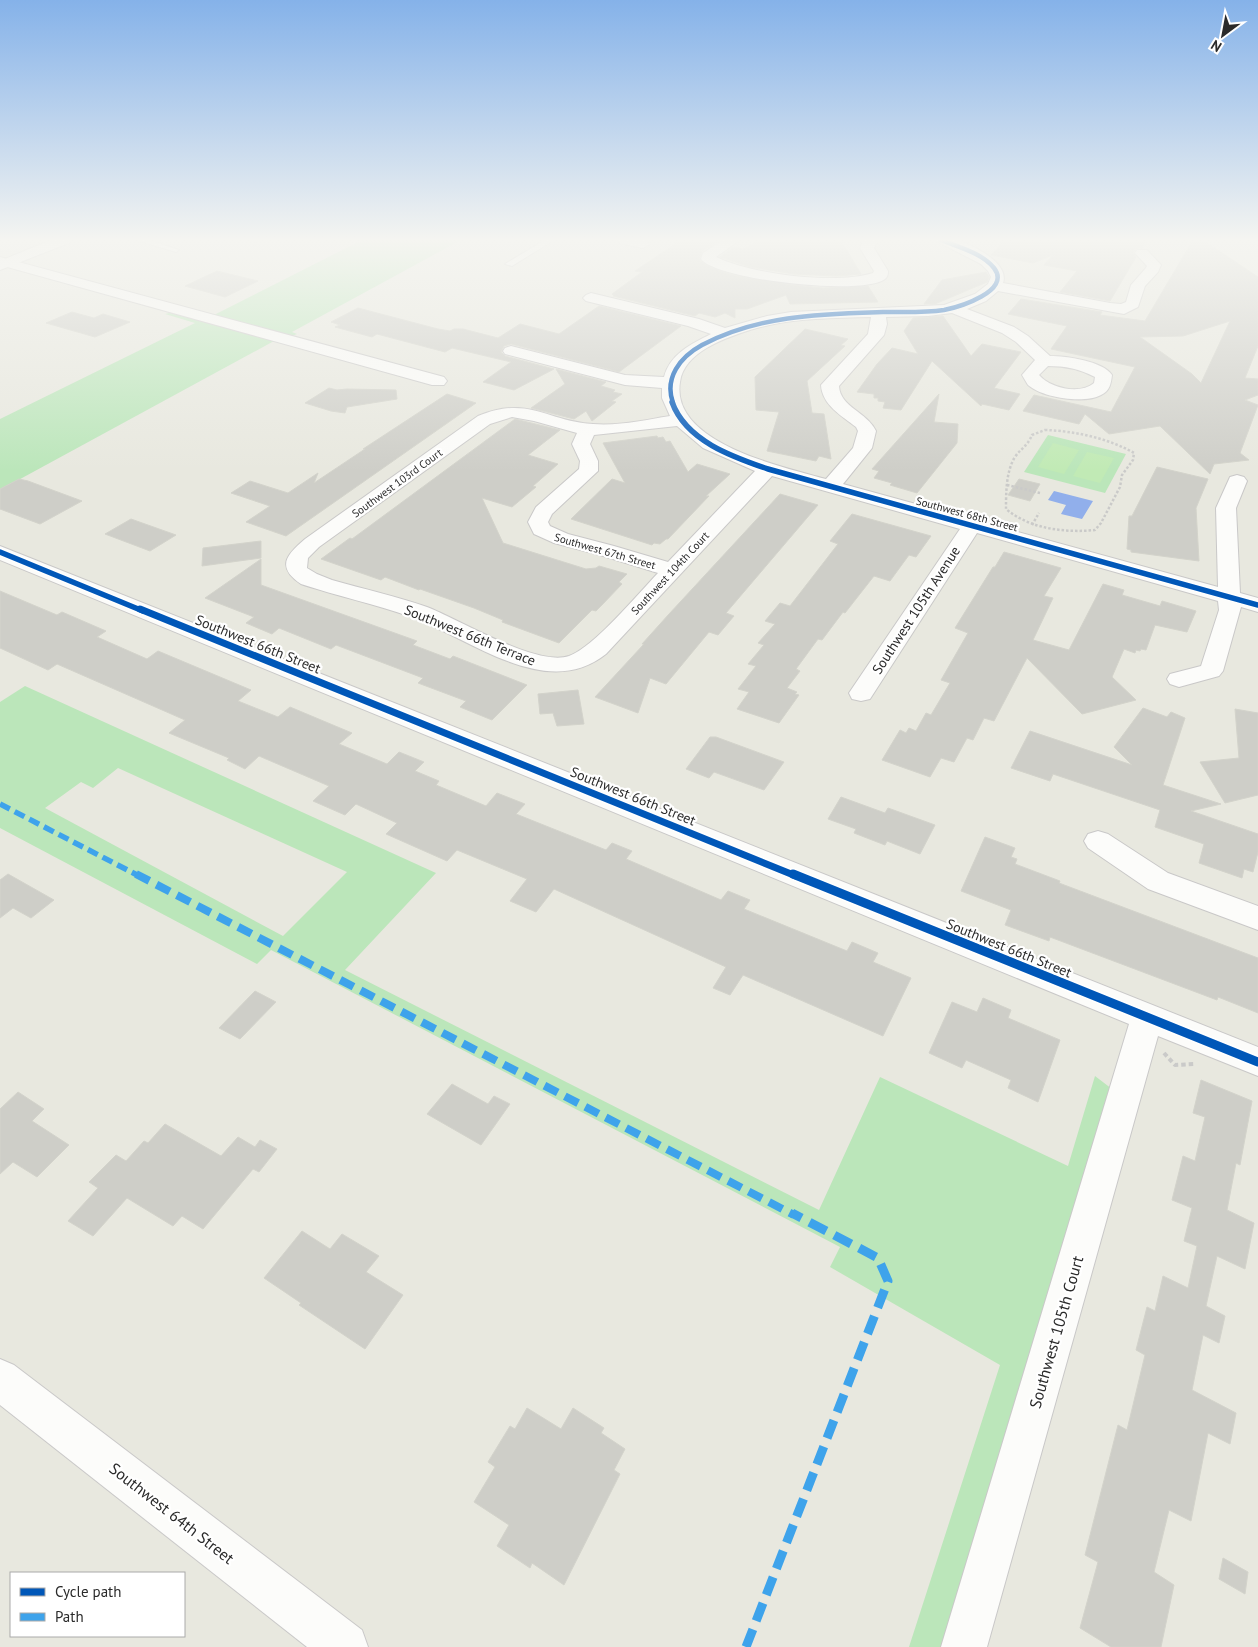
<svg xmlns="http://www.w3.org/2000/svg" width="1258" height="1647" viewBox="0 0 1258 1647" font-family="'PT Sans',sans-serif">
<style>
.green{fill:#bbe6ba;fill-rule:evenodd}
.pitch{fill:#c1eab5}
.water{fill:#91afeb}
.building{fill:#cecec8;stroke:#d3d3cb;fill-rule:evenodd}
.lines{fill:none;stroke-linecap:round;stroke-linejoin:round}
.service-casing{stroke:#c9c8c8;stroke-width:2}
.minor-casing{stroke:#c9c8c8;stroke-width:2}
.tertiary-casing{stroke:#c9c8c8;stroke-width:2}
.path-far1{stroke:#cacac9;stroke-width:2.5;stroke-dasharray:2.5 2;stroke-linecap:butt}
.path{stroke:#cacac9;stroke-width:4;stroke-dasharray:4.5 3;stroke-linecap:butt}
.service{fill:#fcfcfa;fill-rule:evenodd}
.minor{fill:#fcfcfa;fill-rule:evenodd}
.tertiary{fill:#fcfcfa;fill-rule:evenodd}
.quiet-far2{stroke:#3ea3eb;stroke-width:5.5;stroke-dasharray:11 5.5;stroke-linecap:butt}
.quiet-far1{stroke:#3ea3eb;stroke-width:8;stroke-dasharray:15 8;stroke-linecap:butt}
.quiet{stroke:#3ea3eb;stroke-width:9;stroke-dasharray:19 9;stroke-linecap:butt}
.cycleway-far3-casing{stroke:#fff;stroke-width:6}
.cycleway-far2-casing{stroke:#fff;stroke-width:8}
.cycleway-far1-casing{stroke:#fff;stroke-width:10}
.cycleway-casing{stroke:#fff;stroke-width:12}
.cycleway-far3{stroke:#0057b8;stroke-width:4.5}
.cycleway-far2{stroke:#0057b8;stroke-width:5.5}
.cycleway-far1{stroke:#0057b8;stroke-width:7}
.cycleway{stroke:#0057b8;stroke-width:9}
.labels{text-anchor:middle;stroke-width:4.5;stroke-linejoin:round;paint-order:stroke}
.far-street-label{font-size:11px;fill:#2a2a2a;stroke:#fff}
.street-label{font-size:14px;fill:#2a2a2a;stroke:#fff}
.near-street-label{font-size:16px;fill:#2a2a2a;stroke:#fff}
</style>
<rect width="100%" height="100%" fill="#e8e8df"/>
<g class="green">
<path d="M362 240H461L292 332 297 334 289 337 212 316Z"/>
<path d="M173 312 271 339 274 341 0 490V419L195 323 165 314Z"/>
<path d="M1048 435 1126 454 1105 493 1024 472Z"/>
<path d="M25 686 436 873 345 970 819 1210 880 1077 1068 1166 1095 1076 1112 1089 943 1647H909L1000 1365 830 1267 840 1247 271 950 257 964 0 828V702ZM118 768 347 872 283 936 45 808 81 782 93 788Z"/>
</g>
<g class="pitch">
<path d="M1053 443 1079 450 1064 474 1038 467Z"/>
<path d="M1087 452 1114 458 1100 483 1073 476Z"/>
</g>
<path class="water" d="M1054 491 1093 501 1082 519 1061 514 1066 505 1048 500Z"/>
<g class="building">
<path d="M681 240H702L715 243 702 251 699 260 712 268 733 275 792 285 823 288 868 286 878 302 790 304 786 295 747 309H735V318L725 313 715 317 699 313 695 316 613 296 614 295 612 294 642 272 635 271Z"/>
<path d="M759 240 842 242 861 274 837 276 794 274 750 267 720 257 734 247 744 249Z"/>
<path d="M1005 240H1146L1142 248H1137L1133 252 1136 257 1110 301 1060 292 1077 271 1044 265 1053 255 1033 263 991 255Z"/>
<path d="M1193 240H1203L1258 277V346L1245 378 1258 379V395L1245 400 1258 405 1240 453 1249 460 1214 464 1210 474 1160 426 1109 434 1085 414 1079 424 1023 411 1034 395 1111 412 1135 367 1051 349 1067 326 1008 314 1021 299 1102 312 1100 315 1145 321ZM1230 321 1201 383 1192 374 1140 337 1183 336Z"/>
<path d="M217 271 258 281 225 297 185 286Z"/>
<path d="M986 272 989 277 987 282 935 304H924L942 280Z"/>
<path d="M599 306 681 326 619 372 511 344 504 346 501 352 505 356 554 369 514 390 483 382 511 362 452 348 445 352 377 334 372 337 335 327 340 325 331 322 358 308 438 329 450 331 454 329H463L498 338 520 324 559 334Z"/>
<path d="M72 312 94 318 103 314 130 322 95 337 46 323Z"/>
<path d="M943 316 971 356 982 344 1021 352 994 388 1020 394 1009 410 982 404 981 406 932 361 901 410 883 408 885 402 878 401V398H874V394L857 392 877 364 892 348 918 354 904 331 913 318Z"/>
<path d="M805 329 848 339 841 345 845 346 807 381 812 413 824 414 831 459 819 456 816 461 767 451 779 412 756 410 755 377Z"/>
<path d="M556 369 606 382 601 386 615 390 613 392 622 394 612 401 616 402 592 421 586 411 574 419 531 408 565 384Z"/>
<path d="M329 388 337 390 347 389 396 390 397 399 347 407 345 413 331 411 305 403Z"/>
<path d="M447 394 476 403 286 536 246 522 270 506 231 493 250 481 288 493 318 473 314 483 365 449H363Z"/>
<path d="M939 394 934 422 958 424 957 443 917 493 890 485 892 483 874 478 879 471 872 469Z"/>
<path d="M515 419 560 430 528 455 558 464 533 486 536 487 512 507 482 498 503 543 586 569 596 568 599 566 627 574 619 582 622 584 601 606 596 611 592 610 559 643 502 622 503 620 474 608 420 589 419 590 385 577 381 580 321 559 350 538 352 539Z"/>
<path d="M657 436 658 438 663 437 666 442 670 441 688 472 697 464 730 474 706 496H709L668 539H666L660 544 654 543 652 545 571 519 612 479 625 483 603 443Z"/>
<path d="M1157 467 1208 479 1196 508 1199 561 1131 552V550L1127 549 1129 516H1132Z"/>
<path d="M19 479 28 481 82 501 40 524 0 509V489Z"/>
<path d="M1019 479 1040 484 1030 501 1008 495Z"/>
<path d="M780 494 818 505 726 613 734 616 718 635 709 632 666 684 650 678 638 713 595 697 644 644H642L669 614Z"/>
<path d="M852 514 931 536 916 557 909 555 890 581 874 576 845 613 843 612 822 640 818 639 796 669 800 671 787 688 797 692 795 694 799 695 779 723 737 709 749 692 738 689 756 666 748 664 764 645 758 643 775 624 765 621 780 603 790 606 838 544 830 541Z"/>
<path d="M131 519 176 535 150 551 105 534Z"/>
<path d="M261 541V558L202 566 203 548Z"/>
<path d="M1004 552 1061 568 1044 596 1053 598 1033 640 1069 650 1103 584 1124 590 1122 595 1160 606 1162 601 1196 611 1187 632 1155 625 1146 650 1141 649 1140 651 1136 650 1135 653 1124 649 1112 677 1136 700 1082 714 1027 658 994 721 984 718 973 740 967 738 954 762 941 758 930 777 882 760 900 730 906 733 909 728 916 731 926 713 931 715 950 683 941 680 968 633 955 628 993 567H995Z"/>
<path d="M261 559V585L417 641 413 645 450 659 453 656 527 685 492 720 460 707 466 701 418 683 423 678 336 645 331 649 279 628 272 634 246 623 254 617 205 598Z"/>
<path d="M0 591 57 615 62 612 106 631 97 637 147 659 158 651 251 690 238 701 278 717 290 707 352 733 339 744 387 764 399 752 424 762 415 771 439 781 436 785 486 806 497 793 525 804 516 814 606 850 612 843 632 851 626 859 721 900 728 891 750 900 744 909 847 951 852 942 878 953 873 962 911 978 883 1036 743 975 730 995 713 988 726 967 554 889 536 912 510 901 527 879 457 850 447 861 386 834 397 823 356 804 345 815 313 801 329 786 259 756 245 769 227 760 229 758 169 733 185 720 57 664 48 670 0 648Z"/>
<path d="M578 690 584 724 557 726 553 713 540 714 538 694Z"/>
<path d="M1143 708 1167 717 1171 712 1185 718 1163 785 1221 804 1191 811 1258 834V852L1253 872 1244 869 1242 878 1199 863 1204 844 1155 827 1160 810 1053 774 1050 781 1011 768 1030 731 1132 765 1114 747Z"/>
<path d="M1235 709 1258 713V795L1225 803 1200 762 1239 758Z"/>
<path d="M710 737H716L784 762 764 790 714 772 709 778 686 769Z"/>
<path d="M841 797 885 813 888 808 935 825 920 854 887 841 885 845 854 833 856 829 828 819Z"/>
<path d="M985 837 1015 848 1011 857 1017 859 1015 864 1060 881 1059 883 1258 958V1013L1218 997 1217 1000 1050 937 1049 941 1005 925 1011 910 961 891Z"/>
<path d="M8 874 54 900 31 918 13 908 0 918V880Z"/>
<path d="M255 991 276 1002 240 1039 219 1028Z"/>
<path d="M983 998 1011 1010 1008 1018 1060 1040 1038 1102 1008 1088 1011 1080 966 1060 962 1068 929 1053 952 1002 977 1012Z"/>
<path d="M1201 1080 1252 1101 1240 1165 1236 1163 1227 1210 1254 1223 1245 1269 1217 1256 1206 1306 1225 1316 1219 1343 1203 1335 1192 1390 1236 1413 1230 1444 1208 1433 1191 1521 1169 1510 1154 1572 1174 1585 1161 1647H1111L1080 1628 1098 1562 1085 1555 1118 1425 1127 1430 1145 1355 1136 1350 1147 1307 1155 1311 1163 1276 1188 1288 1197 1246 1184 1241 1192 1208 1172 1200 1183 1156 1195 1161 1205 1117 1193 1113Z"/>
<path d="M452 1084 488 1104 494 1096 510 1104 481 1145 427 1114Z"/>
<path d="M18 1092 44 1109 32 1121 69 1145 37 1177 13 1162 0 1174V1109Z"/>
<path d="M165 1124 221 1156 238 1137 255 1147 260 1140 277 1149 259 1172 253 1169 203 1229 182 1216 173 1226 127 1198 93 1236 68 1221 98 1188 89 1182 116 1155 126 1161 144 1141 148 1143Z"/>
<path d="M302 1231 330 1249 342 1234 379 1256 366 1272 403 1295 365 1349 299 1305 301 1303 264 1278Z"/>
<path d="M527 1408 561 1429 573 1408 604 1428 601 1433 625 1449 614 1470 620 1474 564 1585 532 1563 530 1568 497 1546 509 1525 474 1502 495 1467 488 1462 510 1426 515 1429Z"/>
<path d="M1223 1558 1248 1572 1245 1594 1219 1579Z"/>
</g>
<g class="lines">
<defs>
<g id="service">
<path d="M136 240H149L179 250 176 252Z"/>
<path d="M545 240H554L512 266 505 264Z"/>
</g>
<g id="minor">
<path d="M617 240H645L650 244 643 248 619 243Z"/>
<path d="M723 240H740L716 257C751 274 835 285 873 273L874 271 860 248 863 240H878L874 248 888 271C888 273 888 276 886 278 868 297 716 280 701 259L703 253Z"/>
<path d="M934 240C941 240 948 239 954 240 971 243 1010 263 1003 283L1110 303 1121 304 1126 302 1131 285 1146 268 1147 266 1135 253 1137 250H1147L1161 265 1158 272 1145 286 1138 307 1124 314 998 291 986 301 967 309 1014 327 1028 336 1050 356C1066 356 1103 361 1112 375 1111 383 1110 391 1101 395 1084 404 1043 398 1028 385 1026 382 1024 378 1022 375L1035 360 1016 342 1002 333 952 313 928 316 886 317 887 324 884 335 839 386C840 407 867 412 876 431L872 448 843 484 1218 587 1216 508 1230 477 1237 475 1244 477 1247 481 1236 508 1240 593 1258 598V612L1241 607 1223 671 1219 676 1179 687 1170 684 1167 679 1170 674 1201 666 1219 610 1218 601 977 533 870 699 861 701 852 699 849 693 960 529 772 476 606 654C546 702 470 638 411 617 375 604 337 596 301 584 276 567 286 555 305 539L478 416C529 395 546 421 593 424 619 426 645 420 670 416L662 398V388L625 385 505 354 503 351 505 348 511 346 625 375 664 377C670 354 691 344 711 334L688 326 586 301 583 298 586 295 591 293 699 319 725 328 767 316 791 312 944 305 975 294 988 284 991 277 988 271 981 264ZM871 317 868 334 821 385C822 405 842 416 856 427L858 431 853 448 826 479C783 467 670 443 680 382 684 352 725 338 750 330 788 318 831 318 871 317ZM1048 366C1065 366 1080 369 1095 377L1094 383C1080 395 1050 388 1039 375ZM512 417 534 421 577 433 572 444 580 461 579 469 536 507 528 522 534 534 554 543 600 555 658 573C638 594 594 647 569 656 536 667 461 620 427 607 396 596 363 589 332 580L317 574 307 568 308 558 319 547 490 424ZM677 426 703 448 755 471 668 562 614 546 568 534 550 526 548 522 552 514 598 471V461L590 444 594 435Z"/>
<path d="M0 257 444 377 447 381 444 385H432L0 265Z"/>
<path d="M0 546 1258 1047V1076L1158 1036 987 1647H941L1129 1024 0 560Z"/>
<path d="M1098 831 1108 834 1168 873 1258 906V930L1148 889 1088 848 1084 841 1088 834Z"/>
</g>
<g id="tertiary">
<path d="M51 240H71L69 243 0 270V261Z"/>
<path d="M0 1359 14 1365 362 1630 368 1647H307L0 1405Z"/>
</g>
</defs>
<use href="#service" class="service-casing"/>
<use href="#minor" class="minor-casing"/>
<use href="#tertiary" class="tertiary-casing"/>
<g class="path-far1">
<path d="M1045 430C1074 431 1108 438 1134 453L1133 460 1122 475 1120 487 1101 523 1095 530C1065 533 1030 529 1006 509 1006 493 1006 471 1015 457 1021 448 1027 447 1032 435Z"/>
<path d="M1007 485 1040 493"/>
<path d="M1032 525 1039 513"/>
</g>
<path class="path" d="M1164 1053 1175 1065 1194 1064"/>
<use href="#service" class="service"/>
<use href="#minor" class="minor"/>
<use href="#tertiary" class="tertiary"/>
<path class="quiet-far2" d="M0 804 139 876"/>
<path class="quiet-far1" d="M136 874 794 1215"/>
<path class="quiet" d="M746 1647 888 1281 878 1258 792 1213"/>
<defs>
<path id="cycleway-far3" d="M673 403C664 378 680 357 702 345 759 315 821 314 883 312 904 312 924 313 944 310 959 307 1012 291 994 268 982 253 958 247 941 240"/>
<g id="cycleway-far2">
<path d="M672 402C686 441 733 457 768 469L1258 605"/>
<path d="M0 552 143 611"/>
</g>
<path id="cycleway-far1" d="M140 609 796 876"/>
<path id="cycleway" d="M793 874 1258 1062"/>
</defs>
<use href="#cycleway-far3" class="cycleway-far3-casing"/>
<use href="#cycleway-far2" class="cycleway-far2-casing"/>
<use href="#cycleway-far1" class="cycleway-far1-casing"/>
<use href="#cycleway" class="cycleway-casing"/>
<use href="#cycleway-far3" class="cycleway-far3"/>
<use href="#cycleway-far2" class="cycleway-far2"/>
<use href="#cycleway-far1" class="cycleway-far1"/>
<use href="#cycleway" class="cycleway"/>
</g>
<linearGradient id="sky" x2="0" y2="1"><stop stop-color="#85b2e9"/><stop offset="0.51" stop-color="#f5f5f1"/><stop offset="1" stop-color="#f5f5f1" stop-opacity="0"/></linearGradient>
<rect width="1258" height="471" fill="url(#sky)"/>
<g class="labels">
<g class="far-street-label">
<text transform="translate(397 483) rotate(-36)" y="4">Southwest 103rd Court</text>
<text transform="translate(967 514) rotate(15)" y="4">Southwest 68th Street</text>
<text transform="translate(605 551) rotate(16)" y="4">Southwest 67th Street</text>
<text transform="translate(670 573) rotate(-47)" y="4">Southwest 104th Court</text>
</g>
<g class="street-label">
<text transform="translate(916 610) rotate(-57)" y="5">Southwest 105th Avenue</text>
<text transform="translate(470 635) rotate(22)" y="5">Southwest 66th Terrace</text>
<text transform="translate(258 644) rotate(22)" y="5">Southwest 66th Street</text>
<text transform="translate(633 796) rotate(22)" y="5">Southwest 66th Street</text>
<text transform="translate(1009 948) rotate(22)" y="5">Southwest 66th Street</text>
</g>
<g class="near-street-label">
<text transform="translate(1056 1332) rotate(-74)" y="6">Southwest 105th Court</text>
<text transform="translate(172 1513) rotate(38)" y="6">Southwest 64th Street</text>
</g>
</g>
<rect x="10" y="1572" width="175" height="65" fill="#ffffff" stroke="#aaaaaa"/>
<rect x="20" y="1588" width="25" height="8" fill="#0057b8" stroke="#aaaaaa"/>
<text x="55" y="1597" font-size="15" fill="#2a2a2a">Cycle path</text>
<rect x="20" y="1613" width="25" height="8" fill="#3ea3eb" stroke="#aaaaaa"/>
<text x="55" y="1622" font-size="15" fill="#2a2a2a">Path</text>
<g transform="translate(1223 35) rotate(212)" stroke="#ffffff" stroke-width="4" paint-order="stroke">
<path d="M0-4L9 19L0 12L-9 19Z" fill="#2a2a2a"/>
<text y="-8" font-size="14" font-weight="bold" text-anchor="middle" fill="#2a2a2a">N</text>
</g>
</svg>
